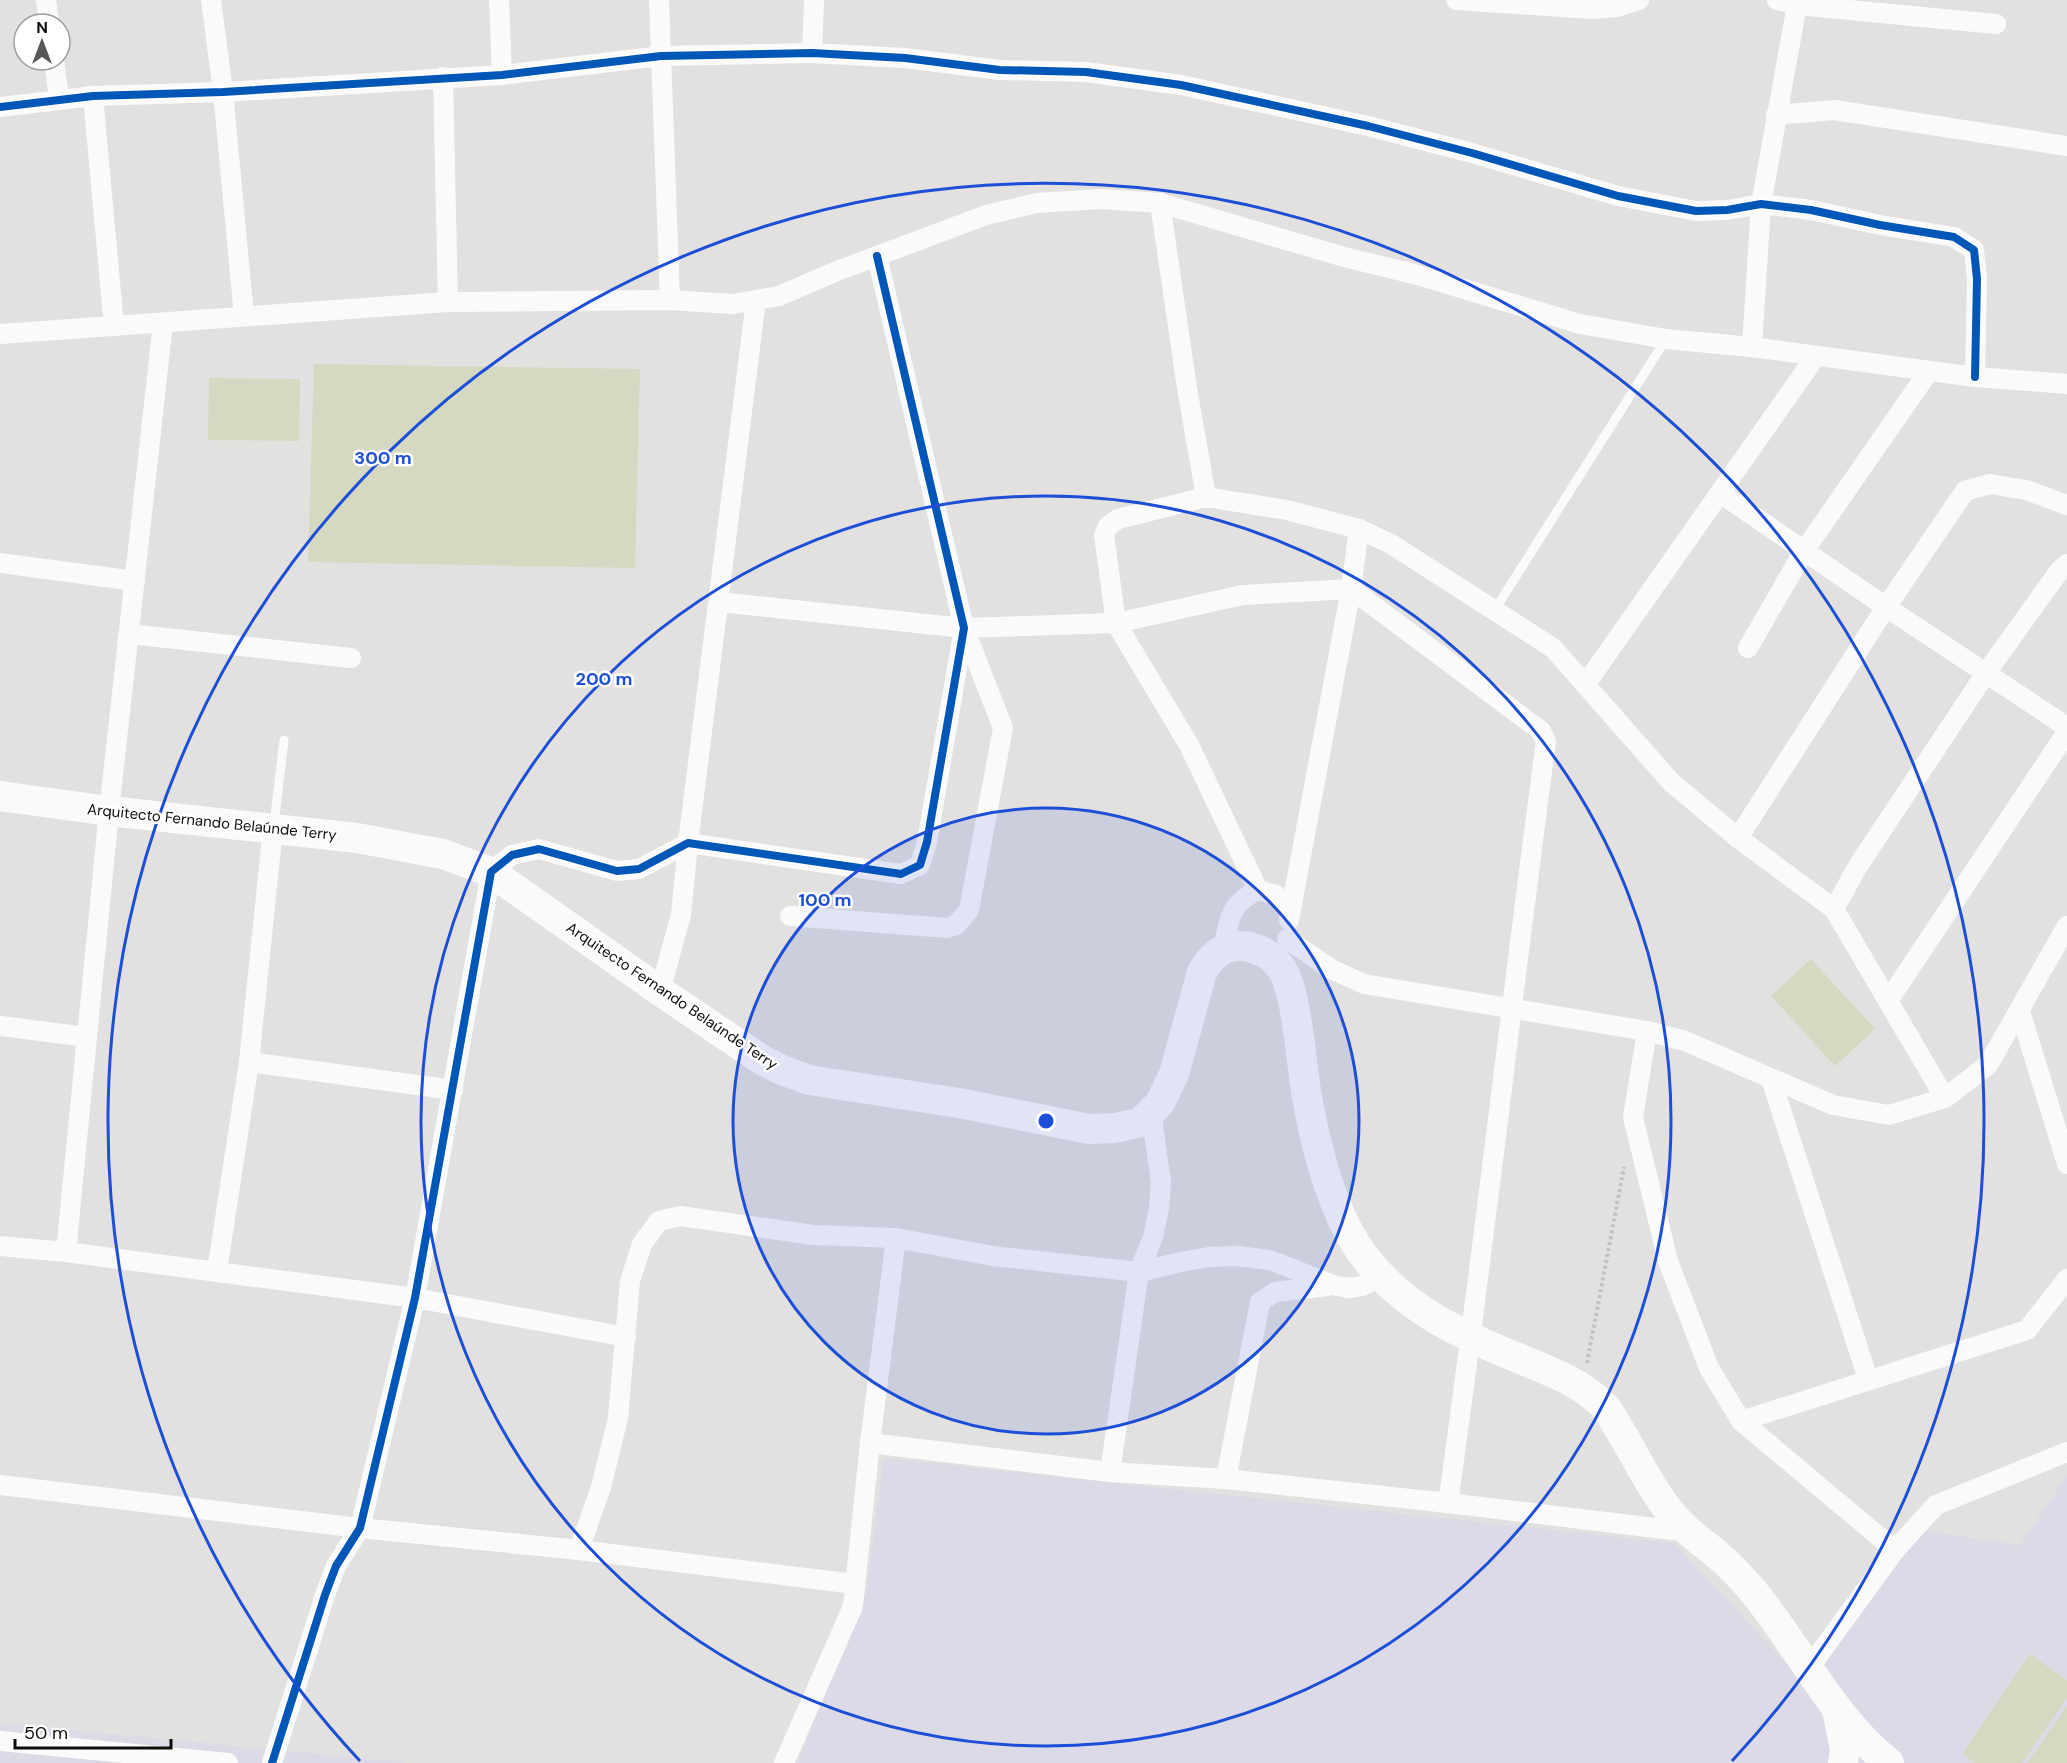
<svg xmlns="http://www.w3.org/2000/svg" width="2067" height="1763" viewBox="0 0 2067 1763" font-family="'DM Sans',sans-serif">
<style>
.industrial{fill:#dcdae6}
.green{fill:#d6d9c2}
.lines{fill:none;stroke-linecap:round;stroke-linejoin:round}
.path{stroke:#c2c1c1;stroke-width:4;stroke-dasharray:3 3;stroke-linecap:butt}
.service{stroke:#fbfafa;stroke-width:9}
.minor{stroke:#fbfafa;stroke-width:20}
.primary{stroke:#fbfafa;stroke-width:30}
.cycleway-casing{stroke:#fff;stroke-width:11}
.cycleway{stroke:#0057b8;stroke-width:8}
.ring{fill:none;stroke:#1d4ed8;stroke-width:3}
.labels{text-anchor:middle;stroke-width:5;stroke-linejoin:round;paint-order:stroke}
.street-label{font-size:15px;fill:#0c0c0a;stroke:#fff}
.centre{fill:#1d4ed8;stroke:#fff;stroke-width:3}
.ring-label{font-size:18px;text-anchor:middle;font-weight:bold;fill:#1d4ed8;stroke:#fff;stroke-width:5;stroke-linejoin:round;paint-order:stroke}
</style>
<rect width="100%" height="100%" fill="#e2e1df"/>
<g class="industrial">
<path d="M884 1458 1674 1543 1803 1681 1911 1529 2020 1545 2067 1475V1763H797L866 1593Z"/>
<path d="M0 1723 411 1763H0Z"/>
</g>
<g class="green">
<path d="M314 364 640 369 635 568 308 562Z"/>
<path d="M209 378 300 379 299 441 208 440Z"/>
<path d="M1811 959 1875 1029 1835 1066 1771 996Z"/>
<path d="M2030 1654 2067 1680V1698L2022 1763H1975L1962 1754Z"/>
<path d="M2067 1706V1763H2027Z"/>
</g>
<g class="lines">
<path class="path" d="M1587 1363 1624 1167"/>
<g class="service">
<path d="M1494 611 1666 339"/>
<path d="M274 824 284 740"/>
</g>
<g class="minor">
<path d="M46 0 49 24"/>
<path d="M211 0 223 92 244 316"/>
<path d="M499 0 502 75"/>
<path d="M659 0 670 300"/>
<path d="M1456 0 1591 9 1617 7 1639 0"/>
<path d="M1777 0 1797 5 1996 24"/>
<path d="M812 53 814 0"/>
<path d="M54 60 59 99"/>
<path d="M443 77 448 302"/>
<path d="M93 96 114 326"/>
<path d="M0 107 93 96 223 92 502 75 661 56 812 53 905 58 1000 70 1086 72 1181 85 1368 126 1472 153 1618 196 1696 211 1727 210 1761 204 1811 210 1880 225 1954 237 1974 250 1977 279 1975 377"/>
<path d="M1776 115 1834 110 2067 146"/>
<path d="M1160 203 1187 388 1206 497"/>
<path d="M0 334 448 302 670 300 732 304 779 296 837 271 986 215 1037 203 1101 199 1160 203 1344 257 1414 274 1580 324 1666 339 1752 347 1975 377 2067 384"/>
<path d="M1752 347 1761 204 1797 5"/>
<path d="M1720 493 1886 607 2067 727"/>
<path d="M0 563 135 581"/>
<path d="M719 602 964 628 1116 623 1243 595 1351 589 1541 731 1546 741C1512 995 1484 1249 1448 1503"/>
<path d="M129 634 351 658"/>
<path d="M1748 648 1804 551 1929 371"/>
<path d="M1585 685 1816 356"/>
<path d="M1738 838 1886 607 1965 491 1990 484 2026 490 2067 505"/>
<path d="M1834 909 1858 866 1986 673 2060 570 2067 564"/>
<path d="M1290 912 1276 895 1258 890 1189 745 1116 623 1104 535 1108 526 1118 519 1206 497 1287 510 1359 529 1391 544 1553 648 1671 782 1738 838 1834 909 1945 1098"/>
<path d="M790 916 947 928 956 925 969 910 1003 728 964 628"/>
<path d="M1289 920 1351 589 1359 529"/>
<path d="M1287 939 1331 969 1364 984 1647 1031 1685 1041 1833 1105 1889 1115 1945 1098 1988 1065 2067 926"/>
<path d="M1223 949C1229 920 1229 904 1258 890"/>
<path d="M660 991 681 915 688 843 756 300"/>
<path d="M1888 1001 2067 732"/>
<path d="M2020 1011 2067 1164"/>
<path d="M0 1026 87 1037"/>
<path d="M1647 1031 1633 1117 1668 1261 1709 1368 1741 1421 1895 1550 1809 1668"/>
<path d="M249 1062 453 1090"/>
<path d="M1771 1079 1868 1379"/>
<path d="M0 1246 66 1252 415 1298 626 1337"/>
<path d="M66 1252 109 811 163 323"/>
<path d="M217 1271 249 1062 273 828"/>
<path d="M1741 1421 2027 1330 2067 1279"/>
<path d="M870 1443 1110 1472 1226 1479 1448 1503 1689 1532"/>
<path d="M1110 1472 1139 1272 1153 1237 1159 1209 1161 1182 1151 1112"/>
<path d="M1226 1479 1260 1302 1275 1292 1328 1286"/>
<path d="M0 1485 360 1528 579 1550 855 1584"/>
<path d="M579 1550 601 1487 618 1418 630 1281 642 1244 659 1221 680 1216 813 1235 896 1238 993 1256 1139 1272 1185 1261 1209 1257 1237 1256 1270 1260 1333 1285 1348 1288 1362 1286 1382 1277"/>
<path d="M1895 1550 1936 1505 2067 1452"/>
<path d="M0 1741 228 1763"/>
<path d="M272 1763 325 1595 336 1566 360 1528 415 1298 491 872 512 855 539 849 617 871 639 869 688 843 901 874 920 865 927 842 964 628 877 256"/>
<path d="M784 1763 853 1606 870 1443 896 1238"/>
</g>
<g class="primary">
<path d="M0 796 109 811 357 838 443 854 491 872 660 991 762 1060 782 1070 809 1080 959 1103 1089 1129 1115 1128 1141 1122 1160 1103 1174 1074 1202 972C1205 968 1208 962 1212 958 1232 937 1266 946 1281 968 1297 990 1301 1062 1306 1091 1314 1138 1326 1188 1347 1229 1382 1297 1450 1331 1518 1358 1547 1370 1581 1382 1603 1405 1610 1411 1614 1421 1619 1429 1635 1455 1651 1489 1670 1512 1682 1528 1698 1539 1713 1551 1729 1564 1744 1580 1757 1596 1801 1651 1834 1719 1889 1763"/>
<path d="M1837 1710 1845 1749 1843 1763"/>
</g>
<defs>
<g id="cycleway">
<path d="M0 107 93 96 223 92 502 75 661 56 812 53 905 58 1000 70 1086 72 1181 85 1368 126 1472 153 1618 196 1696 211 1727 210 1761 204 1811 210 1880 225 1954 237 1974 250 1977 279 1975 377"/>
<path d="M272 1763 325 1595 336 1566 360 1528 415 1298 491 872 512 855 539 849 617 871 639 869 688 843 901 874 920 865 927 842 964 628 877 256"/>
</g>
</defs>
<use href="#cycleway" class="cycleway-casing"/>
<use href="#cycleway" class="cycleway"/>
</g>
<circle cx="1046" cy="1121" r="313" fill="#1d4ed8" fill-opacity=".12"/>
<g class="ring">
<circle cx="1046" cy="1121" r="313"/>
<circle cx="1046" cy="1121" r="625"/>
<path d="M360 1761A938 938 0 1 1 1732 1761"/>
</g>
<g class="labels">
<g class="street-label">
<text transform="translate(212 822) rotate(6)" y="5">Arquitecto Fernando Belaúnde Terry</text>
<text transform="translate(672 996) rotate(34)" y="5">Arquitecto Fernando Belaúnde Terry</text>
</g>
</g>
<circle cx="1046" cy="1121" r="9" class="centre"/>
<g class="ring-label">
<text x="383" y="464">300 m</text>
<text x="604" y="685">200 m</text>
<text x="825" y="906">100 m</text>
</g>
<g transform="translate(42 42)"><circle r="28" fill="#ffffff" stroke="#9e9e9d" stroke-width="1.5"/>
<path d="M0-4.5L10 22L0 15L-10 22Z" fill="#575755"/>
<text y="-9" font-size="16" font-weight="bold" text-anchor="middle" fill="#0c0c0a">N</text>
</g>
<path d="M15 1739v9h156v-9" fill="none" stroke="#0c0c0a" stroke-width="3"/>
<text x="24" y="1739" font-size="18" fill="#0c0c0a" stroke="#ffffff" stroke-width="4.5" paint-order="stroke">50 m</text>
</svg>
